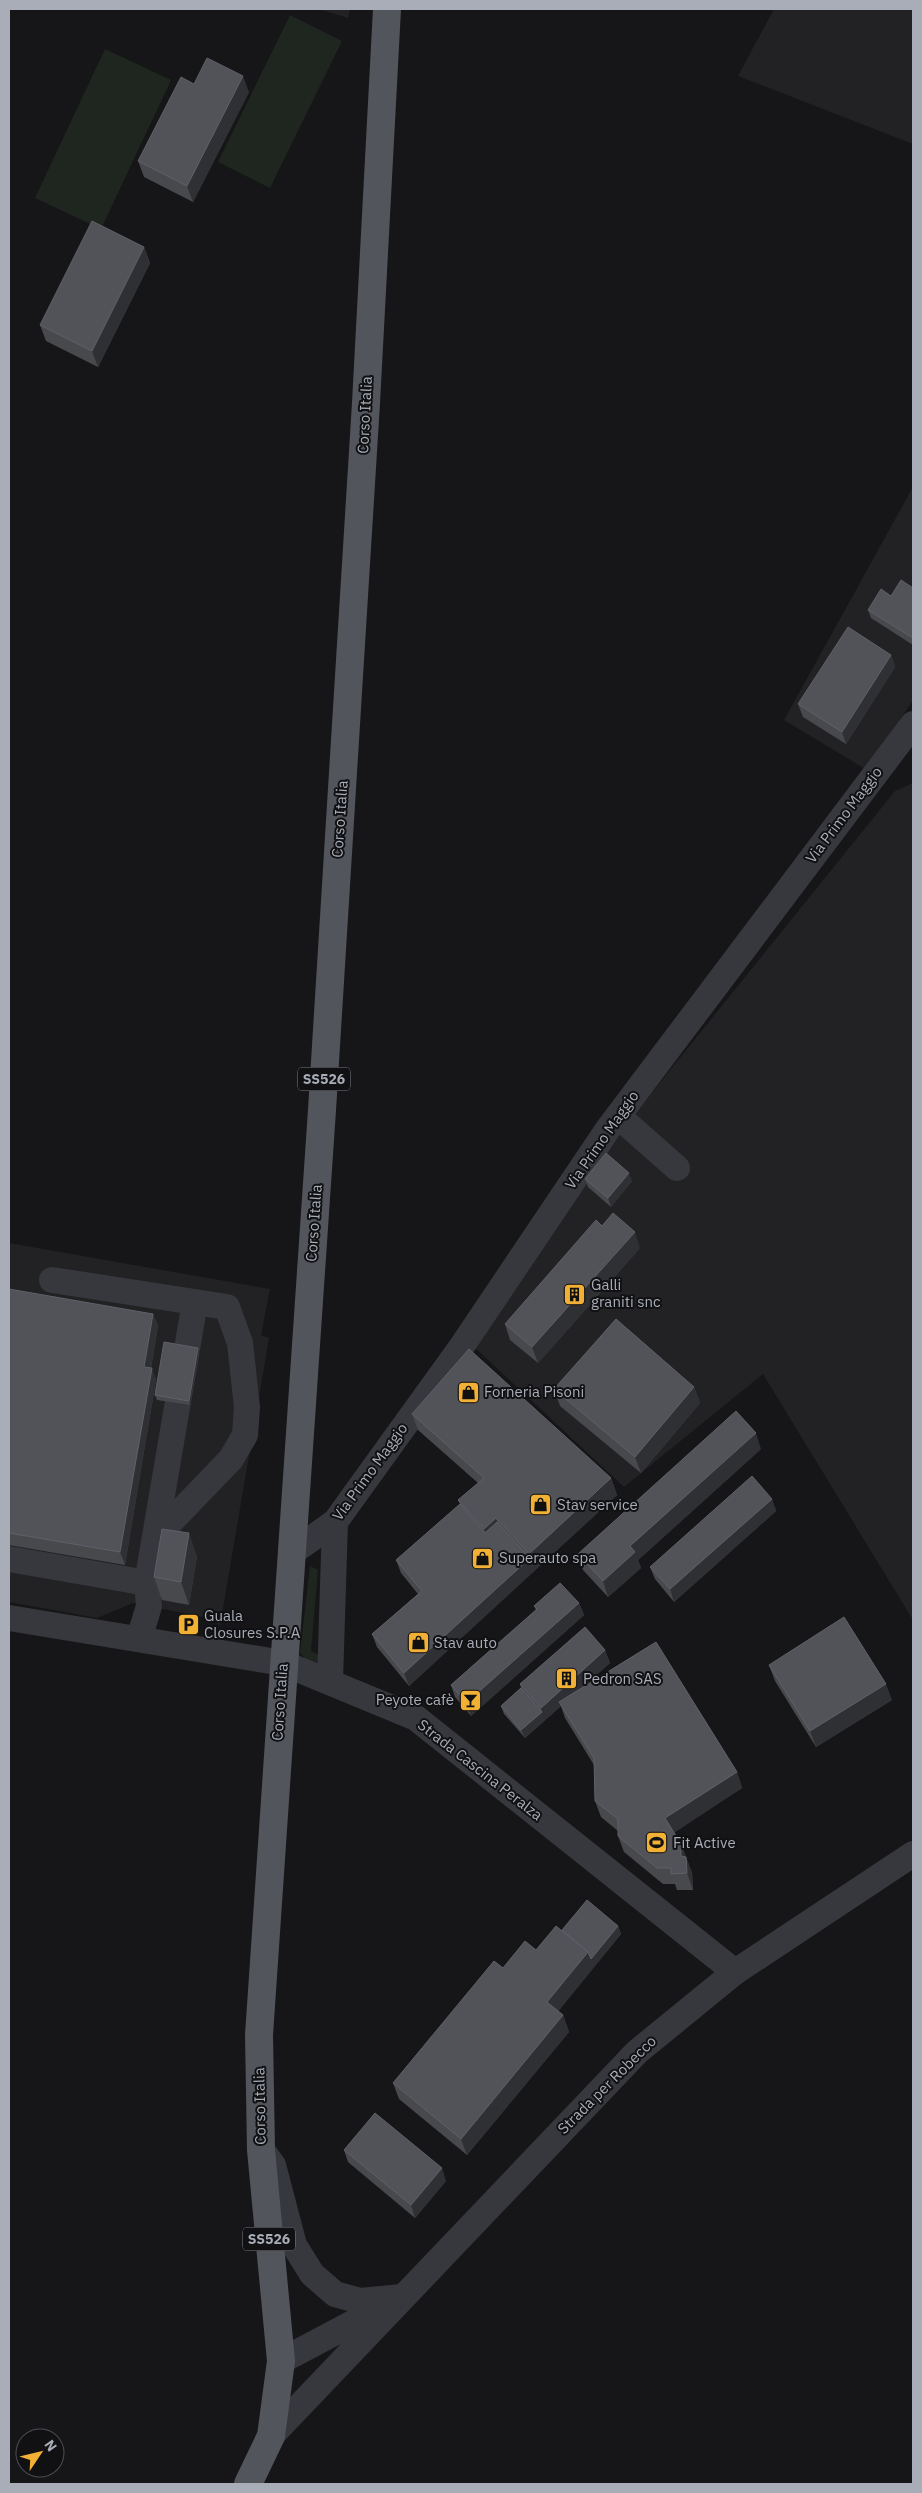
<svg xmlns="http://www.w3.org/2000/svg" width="922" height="2493" viewBox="0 0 922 2493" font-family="'IBM Plex Sans',sans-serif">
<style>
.built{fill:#222225}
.green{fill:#1e261f}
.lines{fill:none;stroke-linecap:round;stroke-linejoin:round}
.minor{stroke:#37383d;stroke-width:26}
.major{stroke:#53555c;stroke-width:28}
.wall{fill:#47494d}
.shaded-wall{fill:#2f3033}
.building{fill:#525359;stroke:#5f6168}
.labels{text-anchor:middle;stroke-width:4;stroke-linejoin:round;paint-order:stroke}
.shield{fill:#111113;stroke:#7b7e86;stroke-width:1}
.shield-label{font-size:14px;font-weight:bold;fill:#a8adb8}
.street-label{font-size:15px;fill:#a8adb8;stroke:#111113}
.poi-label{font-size:15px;fill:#a8adb8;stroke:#111113;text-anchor:start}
</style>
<rect width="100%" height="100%" fill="#161618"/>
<g class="built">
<path d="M318 9H350L348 18Z"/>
<path d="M774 9H913V144L738 76Z"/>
<path d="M913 487V700L867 770 784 720Z"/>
<path d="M913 783V1620L763 1374 624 1487 473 1346 633 1116 895 791Z"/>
<path d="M9 1243 270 1289 261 1335 269 1338 220 1626 213 1619 133 1603 97 1618 9 1602Z"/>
</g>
<g class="green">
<path d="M290 15 342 41 270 188 218 162Z"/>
<path d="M105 49 171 80 101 229 35 198Z"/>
<path d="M310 1566 318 1570 311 1651 325 1658 323 1668 308 1662 300 1653Z"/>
</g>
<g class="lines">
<g class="minor">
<path d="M618 1116 677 1168"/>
<path d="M52 1280 227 1307 240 1343 247 1407 245 1435 231 1459 155 1538"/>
<path d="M291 1553 335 1522 462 1346 608 1129 913 724"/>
<path d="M9 1559 147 1583 149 1606 139 1639"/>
<path d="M147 1583 195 1302"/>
<path d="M9 1618 283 1663 416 1718 735 1972"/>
<path d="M330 1681 335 1522"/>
<path d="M264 2153 273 2165 294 2245 312 2274 335 2294 360 2301 402 2297"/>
<path d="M281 2361 383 2307"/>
<path d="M271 2436 637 2052 735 1972 913 1854"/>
</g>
<path class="major" d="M248 2484 271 2436 281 2361 261 2150 259 2035 322 1110 366 403 387 9"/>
</g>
<g class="wall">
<path d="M194 84 249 92 193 202 144 177 138 161Z"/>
<path d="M144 247 150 263 98 367 46 341 40 325Z"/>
<path d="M913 588V645L871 618 868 610 891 596Z"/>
<path d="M891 655 895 667 846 744 803 717 798 704Z"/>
<path d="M585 1179 632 1181 611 1207 588 1187Z"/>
<path d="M640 1248 538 1363 510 1340 505 1324Z"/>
<path d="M9 1289 153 1314 158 1326 151 1368 156 1380 125 1565 9 1545Z"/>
<path d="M199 1352 190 1405 157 1400 155 1395Z"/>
<path d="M694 1387 700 1403 641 1473 560 1406 554 1389Z"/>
<path d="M412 1414 611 1478 617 1495 409 1686 377 1647 372 1634 418 1594 401 1573 396 1560 460 1504 458 1500 478 1483 418 1430Z"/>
<path d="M761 1449 638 1560 641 1568 608 1597 583 1570 578 1554Z"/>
<path d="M772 1499 776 1511 674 1602 655 1579 650 1567Z"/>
<path d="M197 1556 189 1605 162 1600 154 1577Z"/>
<path d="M579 1603 584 1615 471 1716 455 1697 451 1685 536 1610 534 1606Z"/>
<path d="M605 1650 610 1663 579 1690 737 1772 742 1788 674 1832 681 1844 692 1873 693 1890H677L675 1884H663L624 1852 618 1836V1831L601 1817 595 1801 594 1765 565 1718 561 1706 525 1738 504 1714 501 1706 521 1688 520 1684Z"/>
<path d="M769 1665 892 1700 816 1747 775 1681Z"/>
<path d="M618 1926 621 1934 558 2011 563 2015 569 2032 467 2155 399 2099 393 2083 503 1968 536 1950 562 1930Z"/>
<path d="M344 2150 446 2181 415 2218 348 2162Z"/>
</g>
<g class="shaded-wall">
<path d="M243 76 249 92 193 202 187 186Z"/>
<path d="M144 247 150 263 98 367 92 351Z"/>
<path d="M891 655 895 667 846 744 842 732Z"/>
<path d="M629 1173 632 1181 611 1207 608 1198Z"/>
<path d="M635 1232 640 1248 538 1363 532 1347Z"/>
<path d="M153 1314 158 1326 149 1379 144 1367Z"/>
<path d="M198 1348 199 1352 190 1405 189 1401Z"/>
<path d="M152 1368 156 1380 125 1565 120 1552Z"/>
<path d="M694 1387 700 1403 641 1473 635 1457Z"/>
<path d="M756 1433 761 1449 638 1560 641 1568 608 1597 603 1581 630 1546Z"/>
<path d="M611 1478 617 1495 409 1686 404 1673 530 1558 529 1554Z"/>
<path d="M772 1499 776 1511 674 1602 670 1589Z"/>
<path d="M496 1518 502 1535 490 1545 484 1529Z"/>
<path d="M189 1533 197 1556 189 1605 181 1582Z"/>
<path d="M579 1603 584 1615 471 1716 466 1703Z"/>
<path d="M605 1650 610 1663 561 1706 559 1702 561 1706 525 1738 521 1730 542 1712 541 1708Z"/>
<path d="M886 1684 892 1700 816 1747 810 1731Z"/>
<path d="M737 1772 742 1788 671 1835 665 1818Z"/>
<path d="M681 1844 692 1873 693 1890 681 1856Z"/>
<path d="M618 1926 621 1934 553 2018 547 2002 588 1952Z"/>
<path d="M563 2015 569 2032 467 2155 461 2139Z"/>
<path d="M442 2168 446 2181 415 2218 411 2205Z"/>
</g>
<g class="building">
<path d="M207 58 243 76 187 186 138 161 181 77 194 84Z"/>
<path d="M92 221 144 247 92 351 40 325Z"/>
<path d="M901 580 913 588V638L868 610 881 589 891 596Z"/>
<path d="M848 627 891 655 842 732 798 704Z"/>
<path d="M606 1153 629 1173 608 1198 585 1179Z"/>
<path d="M613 1213 635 1232 532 1347 505 1324 596 1220 602 1226Z"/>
<path d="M9 1289 153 1314 144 1367 152 1368 120 1552 9 1533Z"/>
<path d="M616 1319 694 1387 635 1457 554 1389Z"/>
<path d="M164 1342 198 1348 189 1401 155 1395Z"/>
<path d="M469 1349 611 1478 529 1554 496 1518 484 1529 458 1500 484 1478 412 1414Z"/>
<path d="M736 1411 756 1433 630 1546 635 1552 603 1581 578 1554Z"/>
<path d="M752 1476 772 1499 670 1589 650 1567Z"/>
<path d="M460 1504 485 1533 497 1522 530 1558 404 1673 372 1634 422 1591 396 1560Z"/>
<path d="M162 1529 189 1533 181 1582 154 1577Z"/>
<path d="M560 1583 579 1603 466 1703 451 1685 537 1609 534 1606Z"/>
<path d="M844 1617 886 1684 810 1731 769 1665Z"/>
<path d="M585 1627 605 1650 541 1708 520 1684Z"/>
<path d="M656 1642 737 1772 665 1818 681 1844V1856L686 1857 687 1873 671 1874V1868H657L618 1836V1819L595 1801 594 1758 559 1702Z"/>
<path d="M521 1688 542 1712 521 1730 501 1706Z"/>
<path d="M587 1900 618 1926 591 1959 588 1952 562 1930Z"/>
<path d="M556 1926 588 1952 547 2002 563 2015 461 2139 393 2083 494 1961 503 1968 525 1941 536 1950Z"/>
<path d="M375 2113 442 2168 411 2205 344 2150Z"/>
</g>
<defs>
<symbol id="building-square" viewBox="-11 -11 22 22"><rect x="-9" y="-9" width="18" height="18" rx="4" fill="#f2b134" stroke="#111113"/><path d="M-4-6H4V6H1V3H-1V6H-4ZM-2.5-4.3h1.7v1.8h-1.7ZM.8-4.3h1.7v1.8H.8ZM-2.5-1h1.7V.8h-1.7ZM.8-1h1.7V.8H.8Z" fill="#111"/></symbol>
<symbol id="shop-square" viewBox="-11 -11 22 22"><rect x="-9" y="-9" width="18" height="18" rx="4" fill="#f2b134" stroke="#111113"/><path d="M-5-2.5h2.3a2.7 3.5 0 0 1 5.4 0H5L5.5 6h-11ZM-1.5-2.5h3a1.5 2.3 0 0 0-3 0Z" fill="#111"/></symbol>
<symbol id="parking-square" viewBox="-11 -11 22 22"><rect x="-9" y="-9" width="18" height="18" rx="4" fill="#f2b134" stroke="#111113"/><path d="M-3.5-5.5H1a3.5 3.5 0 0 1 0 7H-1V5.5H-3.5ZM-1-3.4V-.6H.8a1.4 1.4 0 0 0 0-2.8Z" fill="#111"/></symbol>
<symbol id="bar-square" viewBox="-11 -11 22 22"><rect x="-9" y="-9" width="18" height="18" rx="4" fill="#f2b134" stroke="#111113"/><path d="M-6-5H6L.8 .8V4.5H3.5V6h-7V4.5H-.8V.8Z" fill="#111"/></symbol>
<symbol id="stadium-square" viewBox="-11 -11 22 22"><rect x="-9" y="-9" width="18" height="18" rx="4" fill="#f2b134" stroke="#111113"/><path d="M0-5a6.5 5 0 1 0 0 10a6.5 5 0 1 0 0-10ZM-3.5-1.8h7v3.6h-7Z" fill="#111"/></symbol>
</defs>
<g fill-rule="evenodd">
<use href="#building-square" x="562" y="1282" width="25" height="25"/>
<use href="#shop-square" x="456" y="1380" width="25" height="25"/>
<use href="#shop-square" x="528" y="1492" width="25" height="25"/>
<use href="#shop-square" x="470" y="1546" width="25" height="25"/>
<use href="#parking-square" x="176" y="1612" width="25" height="25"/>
<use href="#shop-square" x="406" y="1630" width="25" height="25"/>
<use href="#building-square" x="554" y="1666" width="25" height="25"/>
<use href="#bar-square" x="458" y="1688" width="25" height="25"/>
<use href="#stadium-square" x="644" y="1830" width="25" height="25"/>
</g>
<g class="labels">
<g class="shield">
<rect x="298" y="1067.5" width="52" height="23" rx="4"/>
<rect x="243" y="2227.5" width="52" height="23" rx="4"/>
</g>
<g class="shield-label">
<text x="324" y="1084">SS526</text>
<text x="269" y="2244">SS526</text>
</g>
<g class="street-label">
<text transform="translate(365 415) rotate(-87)" y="5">Corso Italia</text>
<text transform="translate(844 815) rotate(-53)" y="5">Via Primo Maggio</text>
<text transform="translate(340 819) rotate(-86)" y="5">Corso Italia</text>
<text transform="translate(602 1140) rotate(-55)" y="5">Via Primo Maggio</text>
<text transform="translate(314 1223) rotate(-86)" y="5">Corso Italia</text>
<text transform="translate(370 1472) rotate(-54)" y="5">Via Primo Maggio</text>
<text transform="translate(280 1702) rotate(-86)" y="5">Corso Italia</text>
<text transform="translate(480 1770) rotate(38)" y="5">Strada Cascina Peralza</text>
<text transform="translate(607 2085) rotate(-45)" y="5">Strada per Robecco</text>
<text transform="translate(260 2106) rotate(-91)" y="5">Corso Italia</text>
</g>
<g class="poi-label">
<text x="591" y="1290">Galli<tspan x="591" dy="17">graniti snc</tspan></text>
<text x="484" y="1397">Forneria Pisoni</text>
<text x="557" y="1510">Stav service</text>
<text x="499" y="1563">Superauto spa</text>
<text x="204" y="1621">Guala<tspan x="204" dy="17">Closures S.P.A</tspan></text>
<text x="434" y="1648">Stav auto</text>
<text x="583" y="1684">Pedron SAS</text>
<text x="454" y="1705" text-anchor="end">Peyote cafè</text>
<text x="673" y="1848">Fit Active</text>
</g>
</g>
<rect width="922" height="2493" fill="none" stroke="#a8adb8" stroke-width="20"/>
<g transform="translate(40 2453) rotate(55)"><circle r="24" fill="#111113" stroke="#4d4f55"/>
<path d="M0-4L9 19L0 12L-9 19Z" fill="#f2b134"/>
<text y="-8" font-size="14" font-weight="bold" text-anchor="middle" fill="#a8adb8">N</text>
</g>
</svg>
